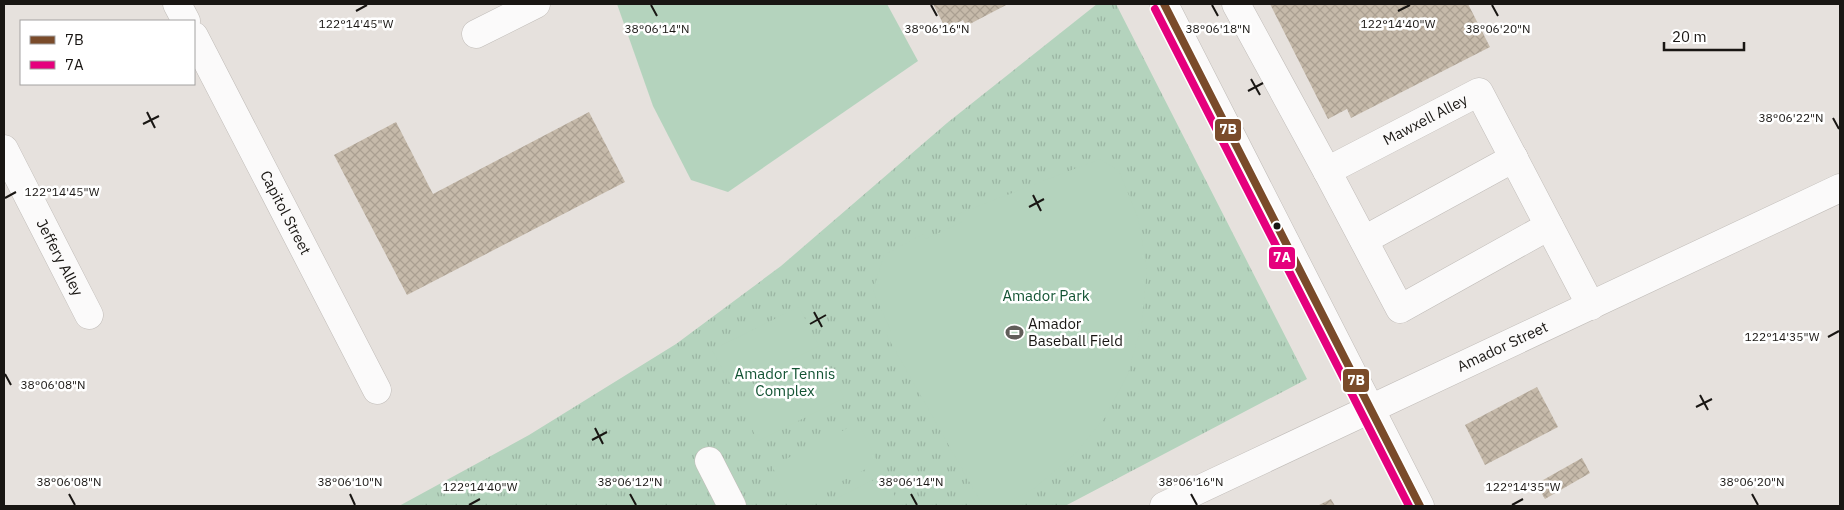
<svg xmlns="http://www.w3.org/2000/svg" width="1844" height="510" viewBox="0 0 1844 510" font-family="'IBM Plex Sans',sans-serif">
<style>
.grass{fill:url(#grass-tufts)}
.pitch{fill:#b4d3bd}
.building{fill:url(#building-cross-hatch)}
.lines{fill:none;stroke-linecap:round;stroke-linejoin:round}
.minor-casing{stroke:#c0bcb8;stroke-width:29}
.minor{stroke:#fbfafa;stroke-width:28}
.bus-1-casing{stroke:#fff;stroke-width:11}
.bus-2-casing{stroke:#fff;stroke-width:11}
.bus-1{stroke:#7a4b2a;stroke-width:8}
.bus-2{stroke:#e5007d;stroke-width:8}
.ticks{fill:none;stroke:#191613;stroke-width:2}
.bus-dot{fill:#191613;stroke:#fff;stroke-width:2}
.labels{text-anchor:middle;stroke-width:5;stroke-linejoin:round;paint-order:stroke}
.street-label{font-size:15px;fill:#191613;stroke:#fff}
.park-label{font-size:15px;fill:#135333;stroke:#fff}
.poi-label{font-size:15px;fill:#191613;stroke:#fff;text-anchor:start}
.ticks-label{font-size:12px;text-anchor:middle;fill:#191613;stroke:#fff;stroke-width:5;stroke-linejoin:round;paint-order:stroke}
.line-badge{stroke:#fff;stroke-width:2}
.badge-label{font-size:14px;text-anchor:middle;font-weight:bold;fill:#fff}
</style>
<defs>
<pattern id="grass-tufts" width="24" height="20" patternUnits="userSpaceOnUse" patternTransform="scale(1.25)"><rect width="24" height="20" fill="#b4d3bd"/><path d="M3 7l-1-3M5 7V3M7 7l1-3M15 17l-1-3M17 17v-4M19 17l1-3" fill="none" stroke="#9ab4a2"/></pattern>
<pattern id="building-cross-hatch" width="8" height="8" patternUnits="userSpaceOnUse" patternTransform="scale(1.25)"><rect width="8" height="8" fill="#c6baaa"/><path d="M0 0l8 8M0 8l8-8" fill="none" stroke="#aa9f91"/></pattern>
</defs>
<rect width="100%" height="100%" fill="#e6e1dd"/>
<path class="grass" d="M1097 4H1116L1307 379 1065 506H399L529 435 676 344 781 266 947 123Z"/>
<g class="pitch">
<path d="M617 4H887L918 61 728 192 691 180 653 106Z"/>
<path d="M1100 159 1119 171 1138 218 1147 268 1142 322 1128 374 1104 419 1073 456 1033 489 999 506H983L886 334 891 331 873 291 884 255 923 234 926 239 962 222 958 214Z"/>
<path d="M799 307 819 346 733 389 712 350Z"/>
<path d="M824 358 844 398 758 441 738 401Z"/>
<path d="M858 423 878 463 792 506 772 466Z"/>
<path d="M884 475 900 506H821Z"/>
</g>
<g class="building">
<path d="M933 4H1008L966 26 963 20 946 29Z"/>
<path d="M1270 4H1468L1490 47 1351 118 1347 109 1328 119Z"/>
<path d="M589 112 625 182 407 295 334 155 396 122 433 194Z"/>
<path d="M1537 387 1558 427 1485 465 1465 425Z"/>
<path d="M1582 458 1590 473 1545 499 1536 484Z"/>
<path d="M1331 499 1335 506H1317Z"/>
</g>
<g class="lines">
<defs>
<g id="minor">
<path d="M177 4 186 21"/>
<path d="M1164 4 1420 506"/>
<path id="s1" d="M1236 4 1327 171 1479 92 1591 306"/>
<path d="M476 34 536 4"/>
<path id="s2" d="M194 36 377 390"/>
<path id="s3" d="M4 149 89 315"/>
<path d="M1327 171 1400 309 1549 226"/>
<path d="M1364 240 1514 158"/>
<path d="M709 461 732 506"/>
<path id="s4" d="M1164 506 1840 188"/>
</g>
</defs>
<use href="#minor" class="minor-casing"/>
<use href="#minor" class="minor"/>
<defs>
<path id="bus-1" d="M1164 4 1420 506"/>
<path id="bus-2" d="M1155 9 1409 506"/>
</defs>
<use href="#bus-1" class="bus-1-casing"/>
<use href="#bus-2" class="bus-2-casing"/>
<use href="#bus-1" class="bus-1"/>
<use href="#bus-2" class="bus-2"/>
</g>
<path class="ticks" d="M651 5 657 16M931 5 937 16M1212 5 1218 16M1492 5 1498 16M356 11 367 5M1398 11 1410 5M1251 79 1260 95M1248 91 1263 83M147 112 155 128M1833 118 1839 129M143 124 159 116M1033 195 1041 211M5 198 16 192M1029 207 1044 199M814 312 822 327M810 324 826 315M1828 337 1839 331M5 374 11 385M1700 395 1708 410M1696 407 1712 399M595 428 603 444M592 440 607 432M69 494 75 505M350 494 355 505M630 494 636 505M911 494 917 505M1191 494 1197 505M1752 494 1758 505M469 505 480 499M1512 505 1523 499"/>
<defs>
<symbol id="stadium-bare" viewBox="-9 -9 18 18"><path d="M0-5a6.5 5 0 1 0 0 10a6.5 5 0 1 0 0-10ZM-3.5-1.8h7v3.6h-7Z" fill="#615d5a" stroke="#fff" stroke-width="2.5" paint-order="stroke"/></symbol>
</defs>
<g fill-rule="evenodd">
<use href="#stadium-bare" x="1002" y="320" width="25" height="25"/>
</g>
<circle class="bus-dot" cx="1277" cy="226" r="4.5"/>
<g class="labels">
<g class="street-label">
<text dy="5" stroke="none"><textPath href="#s1" startOffset="301">Mawxell Alley</textPath></text>
<text dy="5" stroke="none"><textPath href="#s2" startOffset="199">Capitol Street</textPath></text>
<text dy="5" stroke="none"><textPath href="#s3" startOffset="122">Jeffery Alley</textPath></text>
<text dy="5" stroke="none"><textPath href="#s4" startOffset="374">Amador Street</textPath></text>
</g>
<g class="park-label">
<text x="1046" y="301">Amador Park</text>
<text x="785" y="379">Amador Tennis<tspan x="785" dy="17">Complex</tspan></text>
</g>
<g class="poi-label">
<text x="1028" y="329">Amador<tspan x="1028" dy="17">Baseball Field</tspan></text>
</g>
</g>
<g class="ticks-label">
<text x="356" y="28">122°14'45"W</text>
<text x="1398" y="28">122°14'40"W</text>
<text x="657" y="33">38°06'14"N</text>
<text x="937" y="33">38°06'16"N</text>
<text x="1218" y="33">38°06'18"N</text>
<text x="1498" y="33">38°06'20"N</text>
<text x="1791" y="122">38°06'22"N</text>
<text x="62" y="196">122°14'45"W</text>
<text x="1782" y="341">122°14'35"W</text>
<text x="53" y="389">38°06'08"N</text>
<text x="69" y="486">38°06'08"N</text>
<text x="350" y="486">38°06'10"N</text>
<text x="630" y="486">38°06'12"N</text>
<text x="911" y="486">38°06'14"N</text>
<text x="1191" y="486">38°06'16"N</text>
<text x="1752" y="486">38°06'20"N</text>
<text x="480" y="491">122°14'40"W</text>
<text x="1523" y="491">122°14'35"W</text>
</g>
<g class="line-badge">
<rect x="1214" y="118" width="28" height="24" rx="5" fill="#7a4b2a"/>
<rect x="1268" y="246" width="28" height="24" rx="5" fill="#e5007d"/>
<rect x="1342" y="368" width="28" height="25" rx="5" fill="#7a4b2a"/>
</g>
<g class="badge-label">
<text x="1228" y="134">7B</text>
<text x="1282" y="262">7A</text>
<text x="1356" y="385">7B</text>
</g>
<rect width="1844" height="510" fill="none" stroke="#191613" stroke-width="10"/>
<rect x="20" y="20" width="175" height="65" fill="#ffffff" stroke="#a3a2a1"/>
<rect x="30" y="36" width="25" height="8" fill="#7a4b2a" stroke="#a3a2a1"/>
<text x="65" y="45" font-size="15" fill="#191613">7B</text>
<rect x="30" y="61" width="25" height="8" fill="#e5007d" stroke="#a3a2a1"/>
<text x="65" y="70" font-size="15" fill="#191613">7A</text>
<path d="M1664 42v8h80v-8" fill="none" stroke="#191613" stroke-width="2.5"/>
<text x="1672" y="42" font-size="15" fill="#191613" stroke="#ffffff" stroke-width="4" paint-order="stroke">20 m</text>
</svg>
